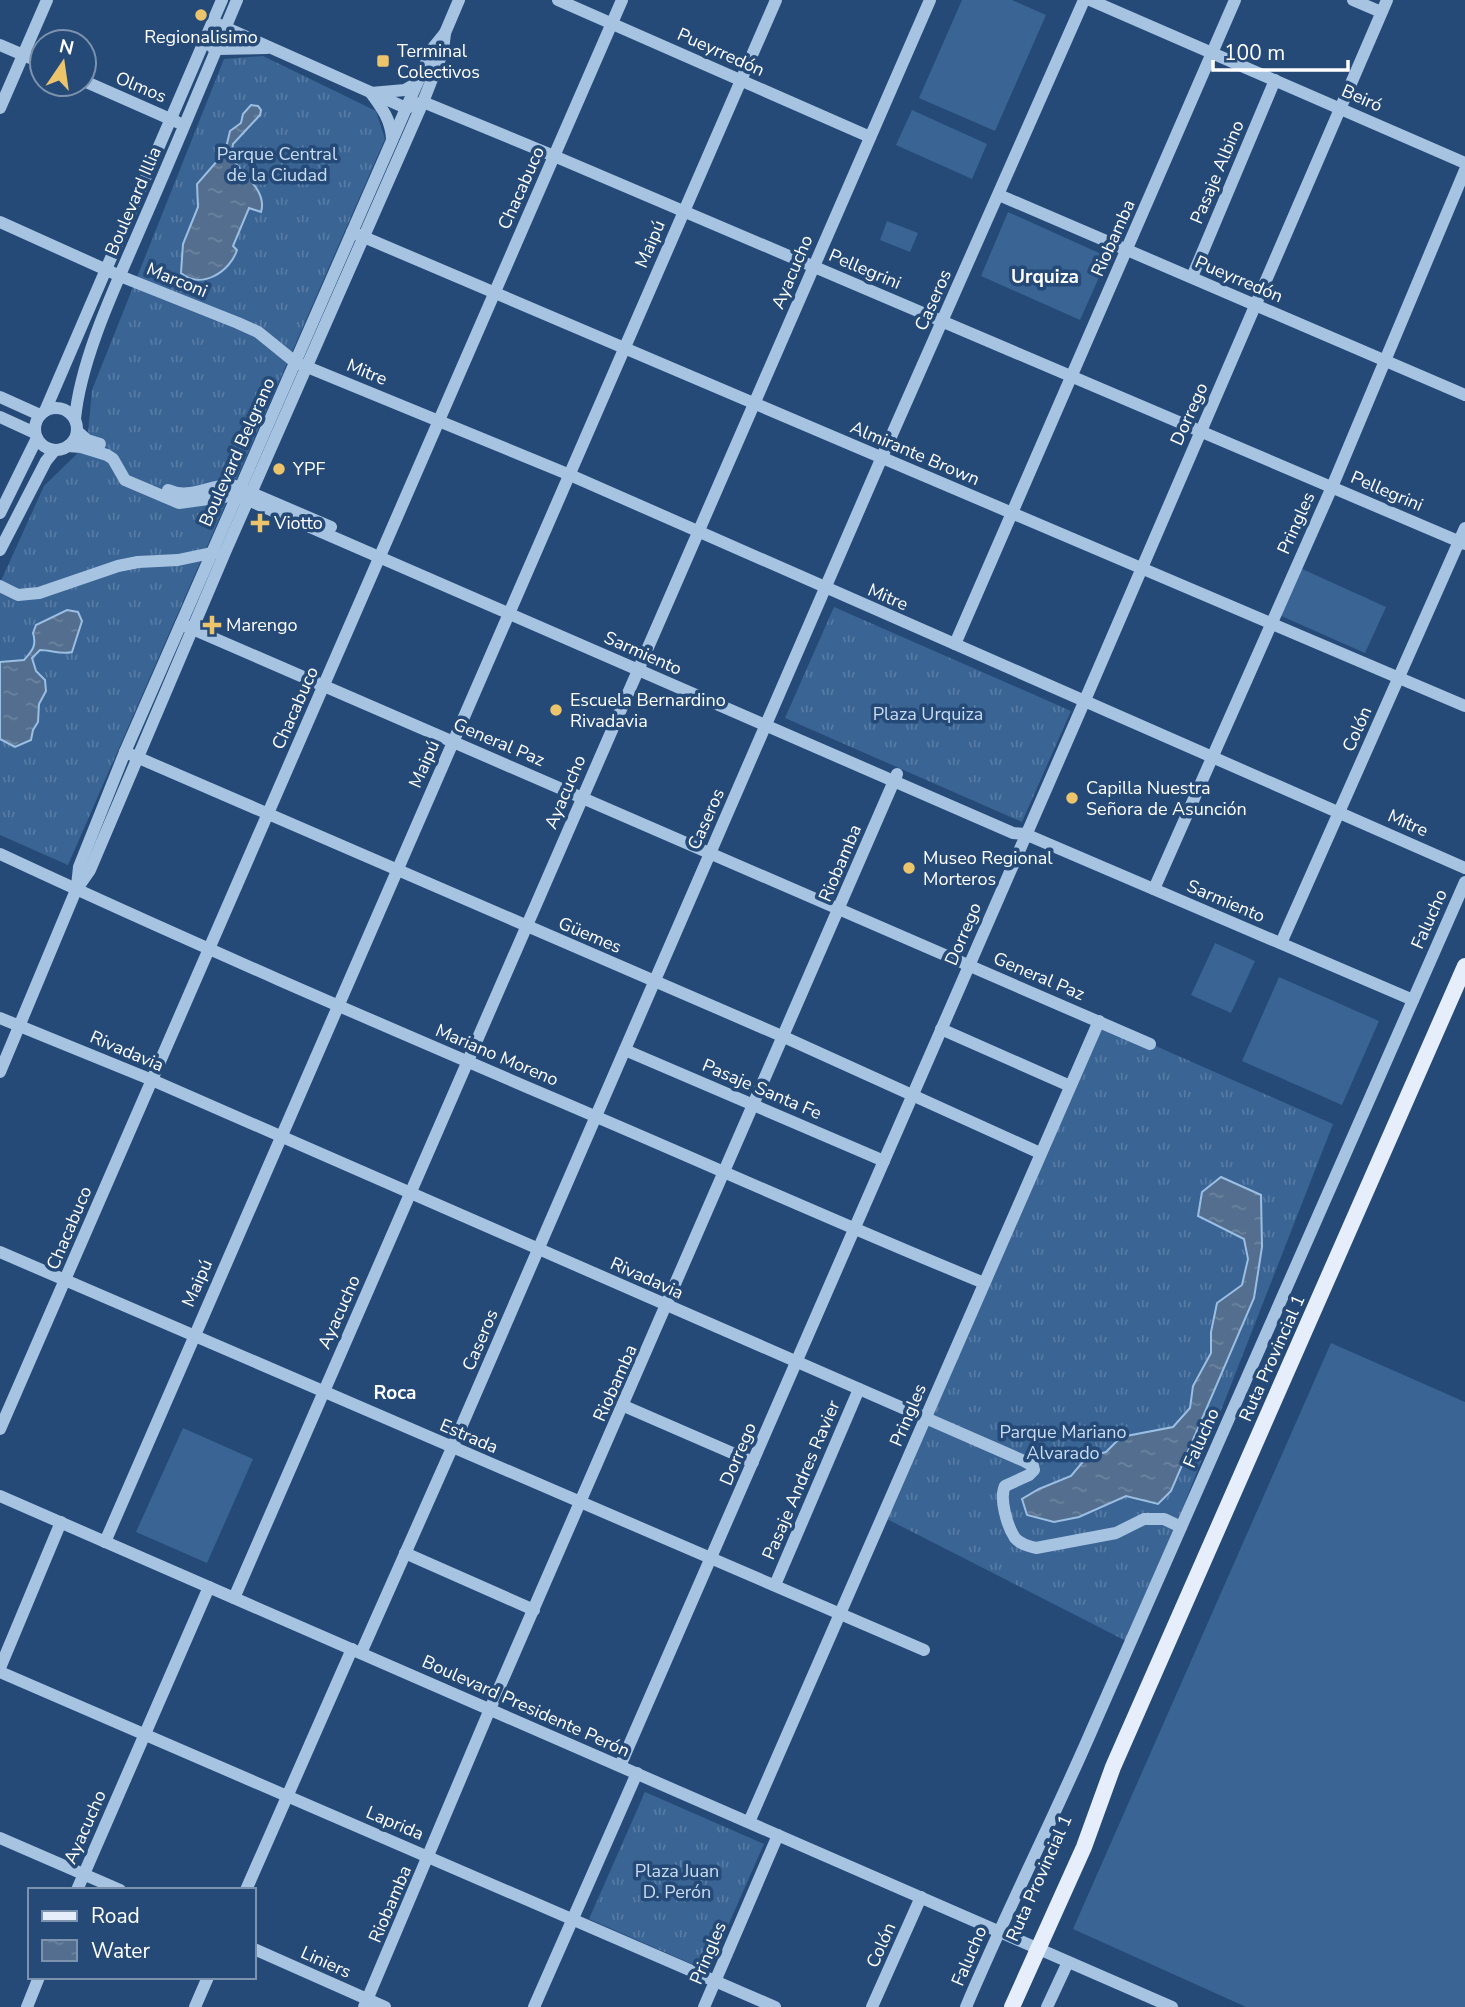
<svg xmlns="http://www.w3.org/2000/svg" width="1465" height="2007" viewBox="0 0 1465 2007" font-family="'Nunito Sans',sans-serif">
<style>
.grass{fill:url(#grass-tufts)}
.pitch{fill:#396494}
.water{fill:url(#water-ripples);stroke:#9bbee3;stroke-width:2}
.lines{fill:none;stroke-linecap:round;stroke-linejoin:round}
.minor{stroke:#a7c3e2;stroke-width:12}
.major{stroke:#e6eefc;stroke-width:16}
.poi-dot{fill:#ebc46c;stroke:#254a77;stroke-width:2.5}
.labels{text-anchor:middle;stroke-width:7;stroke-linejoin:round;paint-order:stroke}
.poi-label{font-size:18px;fill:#fff;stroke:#254a77;text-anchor:start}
.street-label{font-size:18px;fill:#fff;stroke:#254a77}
.park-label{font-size:18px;fill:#c9dcf2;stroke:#254a77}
.neighbourhood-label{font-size:19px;font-weight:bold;fill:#fff;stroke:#254a77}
</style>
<defs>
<pattern id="grass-tufts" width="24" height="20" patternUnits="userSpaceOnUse" patternTransform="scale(1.75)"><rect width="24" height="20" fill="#396494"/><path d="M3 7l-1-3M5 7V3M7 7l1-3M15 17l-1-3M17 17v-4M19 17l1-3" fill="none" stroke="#577ba4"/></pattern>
<pattern id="water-ripples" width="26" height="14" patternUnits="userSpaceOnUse" patternTransform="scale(1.75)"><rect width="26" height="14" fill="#536e8e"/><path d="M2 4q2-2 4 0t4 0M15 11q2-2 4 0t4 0" fill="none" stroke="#6d849f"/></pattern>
</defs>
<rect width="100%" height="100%" fill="#254a77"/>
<g class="grass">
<path d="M263 56 376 111 385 139 68 865 0 835V583L44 486 87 444 92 390 224 59Z"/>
<path d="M834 607 1071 711 1022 822 785 718Z"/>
<path d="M1099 1021 1333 1124 1130 1643 883 1517Z"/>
<path d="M645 1792 764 1844 708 1971 589 1919Z"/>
</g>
<g class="pitch">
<path d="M962 0H1012L1046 15 995 131 919 98Z"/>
<path d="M912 110 987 144 972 179 896 145Z"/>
<path d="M1008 212 1108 257 1080 320 981 276Z"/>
<path d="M887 221 918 233 910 252 880 240Z"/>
<path d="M1300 568 1386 607 1365 653 1279 615Z"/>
<path d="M1215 943 1255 961 1231 1013 1191 995Z"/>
<path d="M1279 977 1379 1021 1342 1105 1242 1061Z"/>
<path d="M1331 1343 1465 1402V2007H1246L1073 1929Z"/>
<path d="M183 1428 253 1459 207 1563 136 1532Z"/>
</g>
<g class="water">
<path d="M251 105 258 106 261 110 260 115 233 144 231 156C239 173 268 189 261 212L249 208 233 246 237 250C230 272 201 290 181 273L183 244 198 207 197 184 225 152 230 131 241 123 243 114Z"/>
<path d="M67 610 78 612 82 621 72 652C61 655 51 650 40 650L32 658 36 671 45 680 46 691 39 704 38 722 33 730 31 740 15 747 0 739V662L24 660C32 651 37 646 33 633L36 625Z"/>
<path d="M1221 1177 1261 1195 1262 1247 1254 1298 1171 1491 1158 1504 1126 1496 1079 1517 1054 1522 1027 1515 1022 1499 1039 1489 1071 1476 1087 1457 1106 1452 1121 1437 1173 1427 1190 1408 1193 1386 1211 1353V1332L1217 1303 1242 1285 1248 1259 1244 1239 1198 1216 1202 1192Z"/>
</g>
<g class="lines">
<g class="minor">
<path d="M558 0 870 137"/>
<path d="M1090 0 1465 163"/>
<path d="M1353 0 1381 12"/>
<path d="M213 22 406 108 423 102 554 156 1465 544"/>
<path d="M0 45 42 63"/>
<path d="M212 47 217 49 267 48"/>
<path d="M84 81 177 122"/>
<path d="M0 108 47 0"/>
<path d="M392 139C391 120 382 108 371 93L405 90 417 83"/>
<path d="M999 195 1465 395"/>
<path d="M0 222 120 276 238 323 258 332 295 362 570 475 1465 868"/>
<path d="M352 232 1465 706"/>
<path d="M1192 277 1275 80"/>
<path d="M0 397 40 415"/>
<circle cx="56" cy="429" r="21"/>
<path d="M45 411 222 0"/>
<path d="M0 417 35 433"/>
<path d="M75 419C81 356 118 281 143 222 175 149 206 74 237 0"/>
<path d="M77 431 87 440 100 444"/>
<path d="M68 446 81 447 107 455 113 459 125 480 179 503 230 496 248 500 1013 833 1025 834 1413 1000"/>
<path d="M168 490C191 501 212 482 235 486L331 527"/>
<path d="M0 513 37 438"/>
<path d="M0 550 46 461 55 450"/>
<path d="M0 586 18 595 39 593 118 566 138 562 178 560 216 552"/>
<path d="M181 624 1150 1044"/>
<path d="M955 644 1235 0"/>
<path d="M125 752 784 1037 1040 1153"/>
<path d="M0 854C195 945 394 1030 592 1115 723 1171 852 1229 984 1283"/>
<path d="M77 886 79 867 125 752 432 49 445 33 459 0"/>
<path d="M1154 889 1332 487 1465 170"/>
<path d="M1281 943 1465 528"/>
<path d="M0 1018 152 1080 1024 1461 1033 1466 1034 1470 1029 1475 1005 1486C999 1498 1007 1526 1015 1538 1020 1544 1028 1546 1036 1548L1116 1533 1144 1519H1164L1181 1527"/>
<path d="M941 1029 1070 1086"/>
<path d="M625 1050 884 1161"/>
<path d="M0 1072 76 890 90 870 226 550 423 102 443 51 445 33"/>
<path d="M0 1252 924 1650"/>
<path d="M624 1406 753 1462"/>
<path d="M0 1429 622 0"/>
<path d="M0 1496 1172 2007"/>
<path d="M105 1542 776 0"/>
<path d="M405 1553 534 1610"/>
<path d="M775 1585 859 1389"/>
<path d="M234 1598 930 0"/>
<path d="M361 1653 452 1448 882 457 1084 0"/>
<path d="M0 1668 61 1522"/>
<path d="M0 1672 775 2007"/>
<path d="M620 1766 1085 700 1387 0"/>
<path d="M749 1822 1099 1021"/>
<path d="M0 1838 120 1890"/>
<path d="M77 1890 209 1587"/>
<path d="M246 1890 352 1649"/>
<path d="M254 1949 385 2007"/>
<path d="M27 2007 39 1977"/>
<path d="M195 2007 208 1977"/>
<path d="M364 2007 490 1709 897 774"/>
<path d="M534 2007 637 1773"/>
<path d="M704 2007 778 1835"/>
<path d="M872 2007 921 1897"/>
<path d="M966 2007C1006 1912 1053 1820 1094 1725 1218 1444 1341 1163 1465 882"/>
<path d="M1047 2007 1068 1962"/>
</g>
<path class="major" d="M1012 2007 1084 1847 1113 1767 1465 966"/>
</g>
<g class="poi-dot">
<circle cx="201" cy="15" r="7"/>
<rect x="376" y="54" width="14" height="14" rx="3.5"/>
<circle cx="279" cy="469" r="7"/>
<path d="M256.5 512.5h7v7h7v7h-7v7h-7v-7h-7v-7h7z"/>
<path d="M208.5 614.5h7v7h7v7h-7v7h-7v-7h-7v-7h7z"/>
<circle cx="556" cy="710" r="7"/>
<circle cx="1072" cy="798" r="7"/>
<circle cx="909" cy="868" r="7"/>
</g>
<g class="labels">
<g class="poi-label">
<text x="201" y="43" text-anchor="middle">Regionalisimo</text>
<text x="397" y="57">Terminal<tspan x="397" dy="21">Colectivos</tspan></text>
<text x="293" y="475">YPF</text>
<text x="274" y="529">Viotto</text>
<text x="226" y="631">Marengo</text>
<text x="570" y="706">Escuela Bernardino<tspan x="570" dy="21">Rivadavia</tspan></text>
<text x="1086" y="794">Capilla Nuestra<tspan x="1086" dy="21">Señora de Asunción</tspan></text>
<text x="923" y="864">Museo Regional<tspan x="923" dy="21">Morteros</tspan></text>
</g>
<g class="street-label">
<text transform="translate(721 52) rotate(24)" y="6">Pueyrredón</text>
<text transform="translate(141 87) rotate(23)" y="6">Olmos</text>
<text transform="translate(1362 98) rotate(24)" y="6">Beiró</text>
<text transform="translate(1217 172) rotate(-67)" y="6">Pasaje Albino</text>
<text transform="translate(521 188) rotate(-66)" y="6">Chacabuco</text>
<text transform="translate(133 201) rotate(-67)" y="6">Boulevard Illia</text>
<text transform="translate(1113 238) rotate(-66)" y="6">Riobamba</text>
<text transform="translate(650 244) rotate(-67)" y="6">Maipú</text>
<text transform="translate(865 269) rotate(23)" y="6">Pellegrini</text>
<text transform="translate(792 272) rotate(-67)" y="6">Ayacucho</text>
<text transform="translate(1239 279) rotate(23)" y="6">Pueyrredón</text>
<text transform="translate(177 280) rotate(22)" y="6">Marconi</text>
<text transform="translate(933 300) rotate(-66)" y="6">Caseros</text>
<text transform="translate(367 372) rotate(22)" y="6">Mitre</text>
<text transform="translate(1189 414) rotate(-66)" y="6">Dorrego</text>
<text transform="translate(237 452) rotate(-66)" y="6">Boulevard Belgrano</text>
<text transform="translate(915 453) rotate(23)" y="6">Almirante Brown</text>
<text transform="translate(1387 491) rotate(23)" y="6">Pellegrini</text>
<text transform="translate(1296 523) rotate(-66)" y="6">Pringles</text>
<text transform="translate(888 597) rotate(23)" y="6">Mitre</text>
<text transform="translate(643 653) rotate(24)" y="6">Sarmiento</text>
<text transform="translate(295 708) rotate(-66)" y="6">Chacabuco</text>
<text transform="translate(1357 729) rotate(-66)" y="6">Colón</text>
<text transform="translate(499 742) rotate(23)" y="6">General Paz</text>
<text transform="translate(424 764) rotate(-66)" y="6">Maipú</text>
<text transform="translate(565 792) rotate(-67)" y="6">Ayacucho</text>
<text transform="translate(706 819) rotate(-66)" y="6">Caseros</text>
<text transform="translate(1408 823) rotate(24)" y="6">Mitre</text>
<text transform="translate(840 863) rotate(-67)" y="6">Riobamba</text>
<text transform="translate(1226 901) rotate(23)" y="6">Sarmiento</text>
<text transform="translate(1429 919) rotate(-66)" y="6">Falucho</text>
<text transform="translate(963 934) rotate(-67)" y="6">Dorrego</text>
<text transform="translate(590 935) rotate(23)" y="6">Güemes</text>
<text transform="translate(1039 976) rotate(23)" y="6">General Paz</text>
<text transform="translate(127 1051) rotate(23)" y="6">Rivadavia</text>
<text transform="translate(497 1055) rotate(23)" y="6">Mariano Moreno</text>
<text transform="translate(762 1089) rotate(23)" y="6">Pasaje Santa Fe</text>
<text transform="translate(69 1228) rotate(-67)" y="6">Chacabuco</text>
<text transform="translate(647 1278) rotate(24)" y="6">Rivadavia</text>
<text transform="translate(197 1283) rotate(-66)" y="6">Maipú</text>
<text transform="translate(339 1312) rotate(-66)" y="6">Ayacucho</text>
<text transform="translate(480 1340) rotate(-67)" y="6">Caseros</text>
<text transform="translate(1272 1358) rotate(-66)" y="6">Ruta Provincial 1</text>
<text transform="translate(615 1383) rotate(-66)" y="6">Riobamba</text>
<text transform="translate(908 1415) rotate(-67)" y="6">Pringles</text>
<text transform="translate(469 1436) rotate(23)" y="6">Estrada</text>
<text transform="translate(1201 1438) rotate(-66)" y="6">Falucho</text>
<text transform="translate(738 1454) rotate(-67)" y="6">Dorrego</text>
<text transform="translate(801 1480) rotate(-67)" y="6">Pasaje Andres Ravier</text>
<text transform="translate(526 1706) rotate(24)" y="6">Boulevard Presidente Perón</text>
<text transform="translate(395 1823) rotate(23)" y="6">Laprida</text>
<text transform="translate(85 1827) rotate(-66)" y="6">Ayacucho</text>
<text transform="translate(1039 1878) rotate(-66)" y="6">Ruta Provincial 1</text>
<text transform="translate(390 1904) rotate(-67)" y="6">Riobamba</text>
<text transform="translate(881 1945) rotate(-66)" y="6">Colón</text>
<text transform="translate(708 1953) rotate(-67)" y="6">Pringles</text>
<text transform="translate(969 1956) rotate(-67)" y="6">Falucho</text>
<text transform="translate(326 1962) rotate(24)" y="6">Liniers</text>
</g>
<g class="park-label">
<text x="277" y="160">Parque Central<tspan x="277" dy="21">de la Ciudad</tspan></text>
<text x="928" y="720">Plaza Urquiza</text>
<text x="1063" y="1438">Parque Mariano<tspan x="1063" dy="21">Alvarado</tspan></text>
<text x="677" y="1877">Plaza Juan<tspan x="677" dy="21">D. Perón</tspan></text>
</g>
<g class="neighbourhood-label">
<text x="1045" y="283">Urquiza</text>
<text x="395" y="1399">Roca</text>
</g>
</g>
<rect x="28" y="1888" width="228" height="91" fill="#254a77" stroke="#7c92ad" stroke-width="2"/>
<rect x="42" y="1911" width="35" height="10" fill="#e6eefc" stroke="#7c92ad" stroke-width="2"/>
<text x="91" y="1923" font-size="21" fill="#ffffff">Road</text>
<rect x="42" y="1940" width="35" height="21" fill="url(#water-ripples)" stroke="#7c92ad" stroke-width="2"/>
<text x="91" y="1958" font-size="21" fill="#ffffff">Water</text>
<g transform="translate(63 63) rotate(13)"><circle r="33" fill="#254a77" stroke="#7c92ad" stroke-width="2"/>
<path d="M0-5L12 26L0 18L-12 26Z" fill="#ebc46c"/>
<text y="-10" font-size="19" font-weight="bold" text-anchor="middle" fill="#ffffff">N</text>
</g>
<path d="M1213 60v10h135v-10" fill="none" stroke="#ffffff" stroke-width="3.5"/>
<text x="1224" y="60" font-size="21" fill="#ffffff" stroke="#254a77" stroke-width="5" paint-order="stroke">100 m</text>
</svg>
